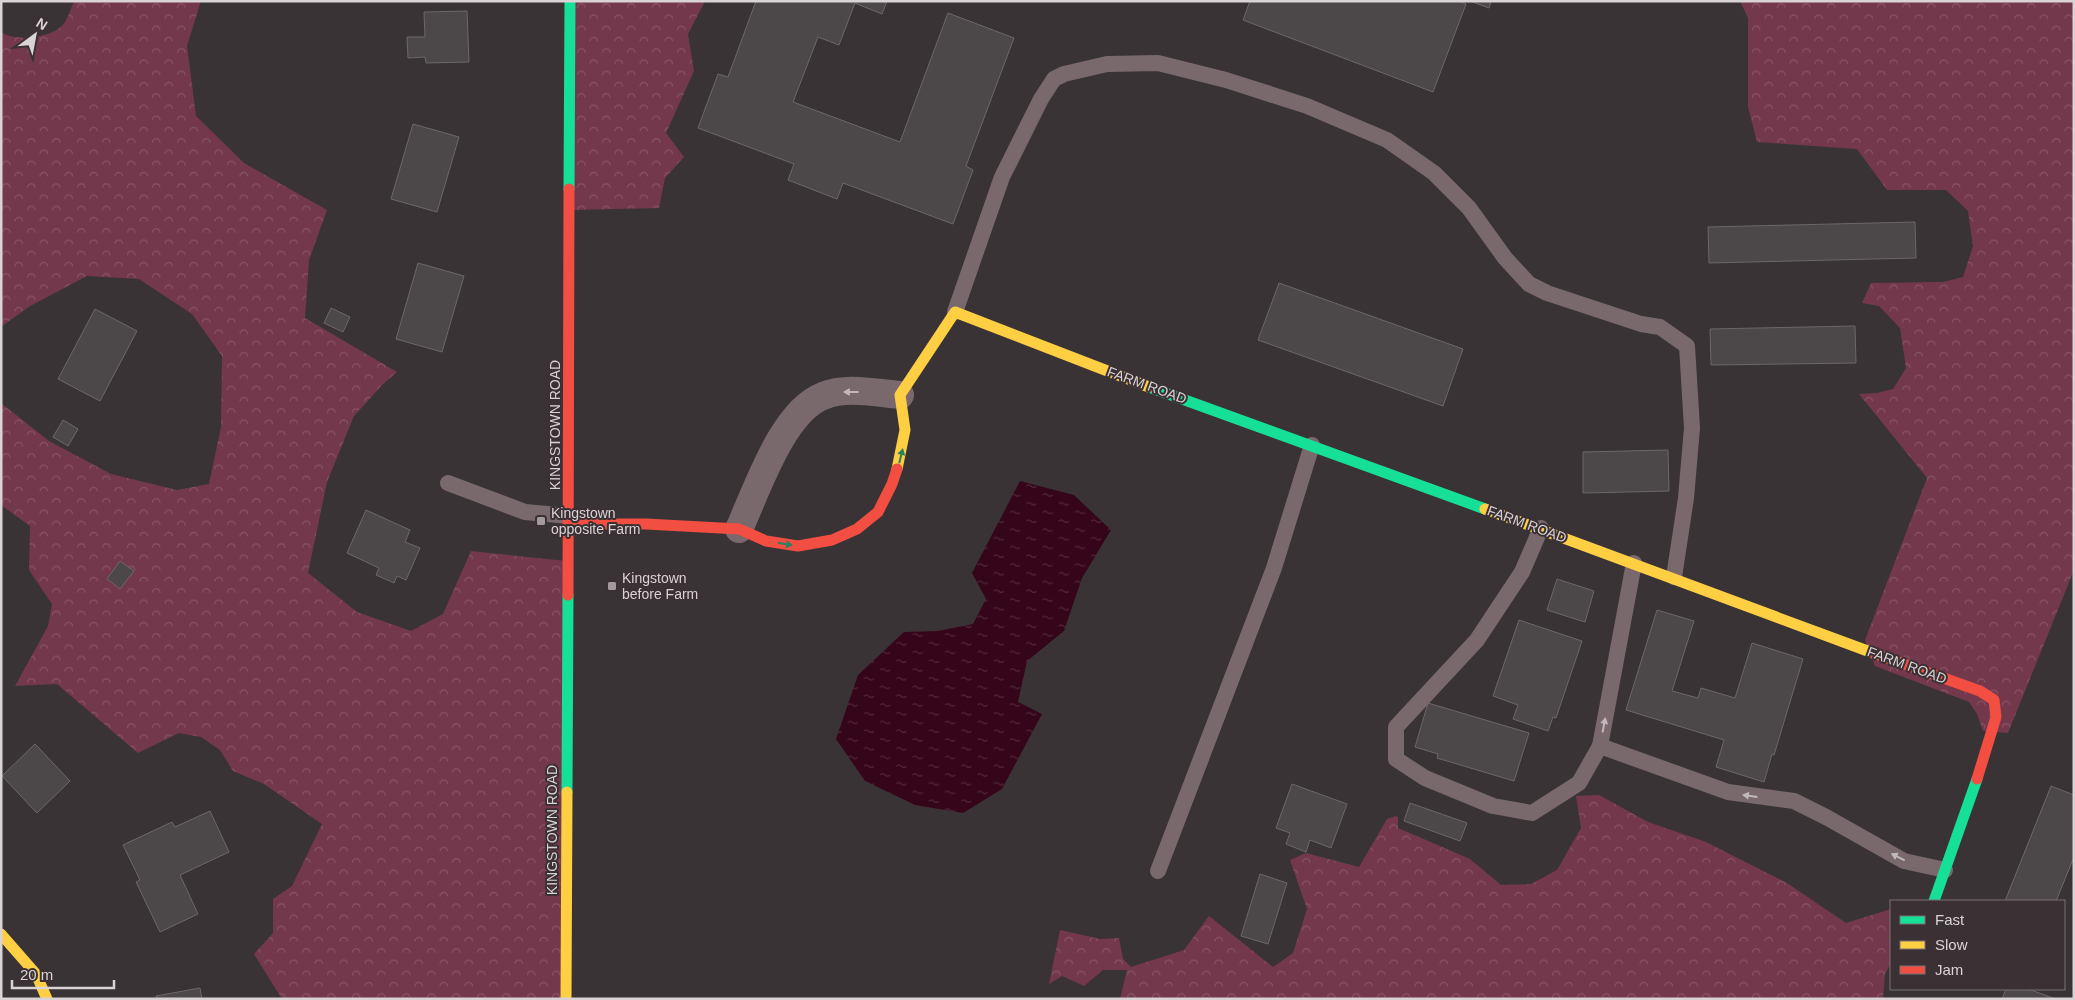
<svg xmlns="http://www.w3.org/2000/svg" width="2075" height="1000" viewBox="0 0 2075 1000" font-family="Helvetica,sans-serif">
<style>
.forest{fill:url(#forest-crowns)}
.water{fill:url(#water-ripples)}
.building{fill:#4c4849;stroke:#6c6768}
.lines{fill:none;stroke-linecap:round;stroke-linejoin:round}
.lane{stroke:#79696d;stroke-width:16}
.street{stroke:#79696d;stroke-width:28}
.fast{stroke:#16e098;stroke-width:11}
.slow{stroke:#ffcf43;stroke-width:11}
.jam{stroke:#f24e42;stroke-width:11}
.oneway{fill:#c2b8bb}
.oneway2{fill:#2a8061}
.poi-dot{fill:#a29b9d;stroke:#3b3134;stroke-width:2}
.labels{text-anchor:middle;stroke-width:4;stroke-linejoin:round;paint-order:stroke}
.street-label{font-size:14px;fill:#dad3d5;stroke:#3b3134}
.poi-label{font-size:14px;fill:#dad3d5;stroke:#3b3134;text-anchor:start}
</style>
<defs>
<pattern id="forest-crowns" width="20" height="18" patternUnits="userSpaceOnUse" patternTransform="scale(1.25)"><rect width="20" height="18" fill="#74384c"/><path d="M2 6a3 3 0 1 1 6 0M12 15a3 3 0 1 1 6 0" fill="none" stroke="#875465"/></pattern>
<pattern id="water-ripples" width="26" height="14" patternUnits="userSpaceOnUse" patternTransform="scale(1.25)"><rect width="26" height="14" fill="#350519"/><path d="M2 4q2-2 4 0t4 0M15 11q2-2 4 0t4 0" fill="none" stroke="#52293a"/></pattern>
</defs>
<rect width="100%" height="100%" fill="#393335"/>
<g class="forest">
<path d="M74 1H201L187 46 196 116 244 163 327 210 309 260 305 318 397 372 383 384 354 416 327 482 308 573 357 612 411 631 443 614 471 551 566 561 568 999H282L254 954 273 933V899L292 886 322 824 264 784 233 771 220 750 201 737 179 733 138 753 57 684 15 686 48 626 52 604 29 570 30 526 1 505V403L49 441 111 474 177 490 209 484 221 427 222 356 192 314 139 279 87 276 30 306 1 327V32C15 42 49 38 62 26 67 21 71 8 74 1Z"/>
<path d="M571 1H705L688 34 694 71 666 133 684 157 665 178 659 208 572 210Z"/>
<path d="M1740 1H2074V570L2008 733 1983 731 1977 714 1969 702 1875 666 1865 640 1927 478 1859 394 1877 393 1893 389 1906 368 1900 328 1879 306 1862 303 1871 283 1943 282 1963 277 1973 246 1968 211 1946 190H1887L1857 149 1757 142 1748 107V18Z"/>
<path d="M1599 795 1648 822 1706 842 1787 883 1846 923 1891 909V963L1885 974 1883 999H1120L1127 970H1103L1084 986 1062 976 1049 984 1060 930 1100 939 1119 938 1123 959 1131 967 1184 950 1209 916 1273 967 1293 953 1307 909 1290 860 1306 853 1359 867 1387 819 1396 816 1398 817V828L1470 859 1501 885 1531 884 1557 870 1581 828 1576 796Z"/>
</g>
<path class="water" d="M1020 481 1074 495 1111 530 1082 578 1064 631 1027 661 1018 702 1042 714 1002 789 963 813 915 805 865 781 836 739 858 675 904 632 938 631 973 624 986 599 972 573Z"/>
<g class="building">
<path d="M756 1H887L882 14 855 3 839 45 818 37 793 102 900 142 948 13 1014 38 966 166 973 170 953 224 843 183 837 199 788 180 794 164 698 128 718 74 728 77Z"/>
<path d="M1250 1H1458L1466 4 1433 92 1243 20Z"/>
<path d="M1470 1H1491L1489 8Z"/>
<path d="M467 11 469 62 426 63 425 57 408 58 407 37H425L424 12Z"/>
<path d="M413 124 459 137 437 212 391 199Z"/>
<path d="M1915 222 1916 258 1709 263 1708 227Z"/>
<path d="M418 263 464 276 442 352 396 339Z"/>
<path d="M1279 283 1463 349 1443 406 1258 340Z"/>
<path d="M331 308 350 317 343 332 324 323Z"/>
<path d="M95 309 137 331 100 401 58 379Z"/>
<path d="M1855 326 1856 363 1711 365 1710 329Z"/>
<path d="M63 420 78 429 68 446 53 437Z"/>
<path d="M1668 450 1669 491 1583 493V452Z"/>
<path d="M366 510 410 530 405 542 420 548 406 580 397 576 394 583 376 575 379 568 347 553Z"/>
<path d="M120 561 134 571 120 589 107 579Z"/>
<path d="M1557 579 1594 591 1585 622 1547 610Z"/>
<path d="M1657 610 1694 621 1672 691 1698 698 1701 688 1735 698 1752 643 1803 659 1774 755 1772 754 1764 782 1716 767 1724 740 1626 710Z"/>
<path d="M1519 620 1582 641 1556 718 1553 717 1548 731 1513 719 1518 705 1493 696Z"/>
<path d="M1428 703 1529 733 1514 781 1437 758 1438 754 1415 747Z"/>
<path d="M35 744 70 781 37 813 2 776Z"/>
<path d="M1292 784 1347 804 1331 848 1310 840 1306 852 1286 844 1290 833 1276 828Z"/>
<path d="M2051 786 2074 795V857L2056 901H2005Z"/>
<path d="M1410 803 1467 823 1460 841 1404 821Z"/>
<path d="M210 811 229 852 180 875 198 914 160 932 136 882 140 880 123 845 172 822 175 827Z"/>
<path d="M1260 874 1287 883 1268 944 1241 936Z"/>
<path d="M200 988 202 999H157L156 996Z"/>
<path d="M2006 989H2028L2056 999H2002Z"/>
</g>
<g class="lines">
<g class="lane">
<path d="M955 312 1002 177 1041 99 1054 79 1064 74 1107 64 1158 63 1226 80 1307 106 1387 140 1434 173 1469 208 1505 258 1529 284 1547 293 1641 324 1660 327 1687 346 1692 428 1686 498 1674 577"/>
<path d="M448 483 525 512 569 516"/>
<path d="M1541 528 1522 572 1477 640 1396 727V759L1425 778 1493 806 1532 813 1579 783 1600 746"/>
<path d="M1634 563 1600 746 1728 792 1794 801 1826 817 1904 861 1945 870"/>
<path d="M1158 871 1274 568 1312 445"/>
</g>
<path class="street" d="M739 529C757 490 782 412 823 396 847 386 875 393 900 395"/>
<g class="fast">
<path d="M569 189 570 1"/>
<path d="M1149 387 1485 509"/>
<path d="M567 792 568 595"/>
<path d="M1934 901 1977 779"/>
</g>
<g class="slow">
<path d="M897 469 905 430 900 395 955 312 1149 387"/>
<path d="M1485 509 1873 653"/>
<path d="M1 934 36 974 47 999"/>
<path d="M566 999 567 792"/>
</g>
<g class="jam">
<path d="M569 524H646L739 529 766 541 798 546 832 540 857 529 878 512 892 484 897 469"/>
<path d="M568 595 569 189"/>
<path d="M1873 653 1980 691 1994 700 1996 717 1977 779"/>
</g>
</g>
<defs><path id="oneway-solid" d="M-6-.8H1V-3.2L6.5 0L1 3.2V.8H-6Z" transform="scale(1.25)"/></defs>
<g class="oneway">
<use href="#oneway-solid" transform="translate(851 392) rotate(-180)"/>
<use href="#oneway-solid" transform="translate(1604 725) rotate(-79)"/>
<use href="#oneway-solid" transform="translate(1750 796) rotate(-172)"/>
<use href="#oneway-solid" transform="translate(1898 857) rotate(-153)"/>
</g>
<g class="oneway2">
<use href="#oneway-solid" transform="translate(901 456) rotate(-76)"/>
<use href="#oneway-solid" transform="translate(785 544) rotate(9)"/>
</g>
<g class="poi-dot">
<rect x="536" y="516" width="10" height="10" rx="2.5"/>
<rect x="607" y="581" width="10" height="10" rx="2.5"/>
</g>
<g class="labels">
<g class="street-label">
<text transform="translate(1147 385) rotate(20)" y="5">FARM ROAD</text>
<text transform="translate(555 425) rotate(-90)" y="5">KINGSTOWN ROAD</text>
<text transform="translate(1527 524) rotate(20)" y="5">FARM ROAD</text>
<text transform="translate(1907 665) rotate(20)" y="5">FARM ROAD</text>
<text transform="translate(552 830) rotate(-90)" y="5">KINGSTOWN ROAD</text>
</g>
<g class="poi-label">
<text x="551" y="518">Kingstown<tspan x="551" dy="16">opposite Farm</tspan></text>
<text x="622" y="583">Kingstown<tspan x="622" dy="16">before Farm</tspan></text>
</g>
</g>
<rect width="2075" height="1000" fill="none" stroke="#dad3d5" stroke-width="5"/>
<rect x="1890" y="900" width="175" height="90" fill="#3b3134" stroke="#7b7274"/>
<rect x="1900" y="916" width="25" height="8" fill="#16e098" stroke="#7b7274"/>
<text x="1935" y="925" font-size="15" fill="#dad3d5">Fast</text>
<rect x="1900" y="941" width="25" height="8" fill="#ffcf43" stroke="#7b7274"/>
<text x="1935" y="950" font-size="15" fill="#dad3d5">Slow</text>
<rect x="1900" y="966" width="25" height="8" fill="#f24e42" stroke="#7b7274"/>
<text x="1935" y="975" font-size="15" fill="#dad3d5">Jam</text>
<g transform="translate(35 35) rotate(32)" stroke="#3b3134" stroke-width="4" paint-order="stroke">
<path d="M0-4L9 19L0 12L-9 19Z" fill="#dad3d5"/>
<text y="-8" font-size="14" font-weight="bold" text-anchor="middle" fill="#dad3d5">N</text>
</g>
<path d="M12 980v8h102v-8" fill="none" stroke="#dad3d5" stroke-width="2.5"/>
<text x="20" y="980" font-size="15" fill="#dad3d5" stroke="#3b3134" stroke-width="4" paint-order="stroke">20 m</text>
</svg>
